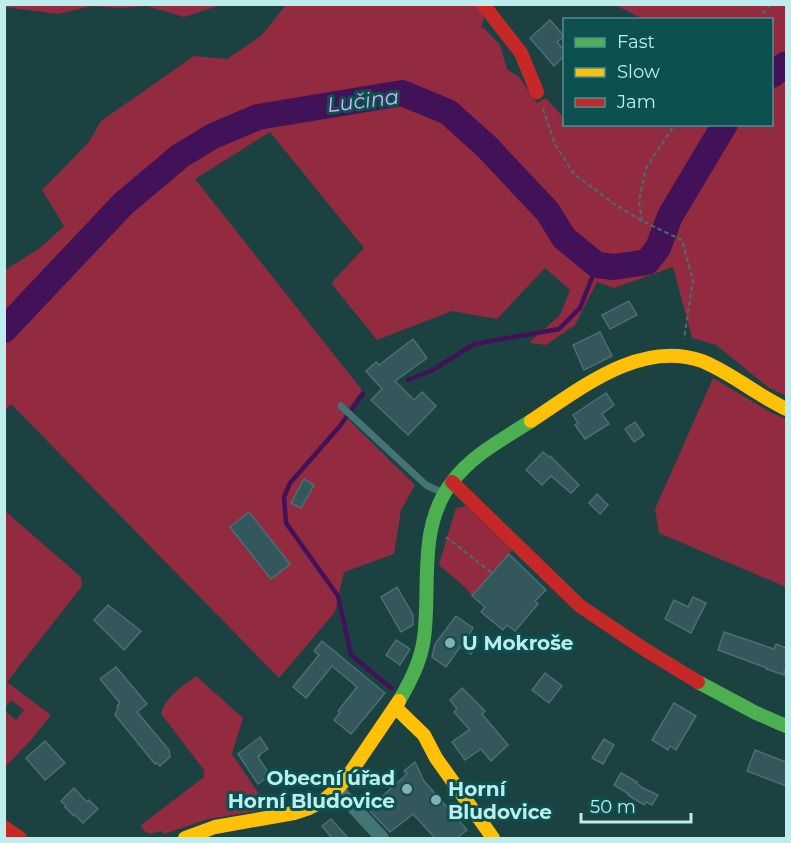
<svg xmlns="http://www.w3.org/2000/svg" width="791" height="843" viewBox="0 0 791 843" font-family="Montserrat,sans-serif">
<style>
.green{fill:#922b40}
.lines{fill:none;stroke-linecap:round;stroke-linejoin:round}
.stream{stroke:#421258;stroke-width:4.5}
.river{stroke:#421258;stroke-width:26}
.building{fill:#33575a;stroke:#497074;stroke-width:1.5}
.path{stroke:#486f6f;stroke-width:2;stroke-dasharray:4.5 3;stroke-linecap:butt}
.lane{stroke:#447474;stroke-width:7}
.street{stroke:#447474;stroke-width:14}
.fast{stroke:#4caf50;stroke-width:14}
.slow{stroke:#ffc107;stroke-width:14}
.jam{stroke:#c62828;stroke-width:14}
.poi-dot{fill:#83b1b1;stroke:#0c5050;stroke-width:2}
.labels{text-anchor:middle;stroke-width:6;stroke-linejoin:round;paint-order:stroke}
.poi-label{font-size:20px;font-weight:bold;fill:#bbeeed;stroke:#0c5050;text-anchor:start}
.water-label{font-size:21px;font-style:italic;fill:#deabf6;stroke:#0c5050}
</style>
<rect width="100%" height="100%" fill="#1b4141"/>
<g class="green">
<path d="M5 4H221V5L184 17 147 6 120 8 92 6 58 14 5 7Z"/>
<path d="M286 5H478L484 18 481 28H484L500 45 507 69 519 77 537 103 546 98 563 117 564 116V124H772V20L643 19 615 5H786V396L768 387 716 345 692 338 673 267 614 288 597 282 575 325 546 345 529 343 560 315 570 290 545 268 497 319 452 311 377 340 331 283 364 248 270 132 195 179 362 390 344 415 415 485 401 510 394 554 344 572 335 612 279 678 11 404 5 411V270L40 248 64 226 42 190 89 142 101 121 194 56 227 59 261 36Z"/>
<path d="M713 378 770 412 786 419V587L659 533 655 509Z"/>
<path d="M466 506 512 550 472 596 467 589 440 566 439 564 456 508Z"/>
<path d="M5 511 81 577 82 586 7 682 51 715 31 740 5 767V711L16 720 24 710 11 700 5 708Z"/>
<path d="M196 676 243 718 232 754 269 809 208 819 164 834 161 831 149 834 142 829 141 825 204 777V770L161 714C166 696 182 687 196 676Z"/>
</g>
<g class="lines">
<g class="stream">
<path d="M408 380 431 371 474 344 559 329 580 308 597 265"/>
<path d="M363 394 340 426 290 483 284 497 286 523 338 596 351 655 391 688"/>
</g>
<g class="river">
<path d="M772 75 786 64"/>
<path d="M4 330 123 204 180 156 213 136 258 117 402 93 448 112 486 146 548 212 564 238 597 265 614 267 647 262 658 248 670 216 725 124"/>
</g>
</g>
<g class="building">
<path d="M550 20 564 36 557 42 564 50V56L554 66 530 38Z"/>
<path d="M629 301 637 315 610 329 602 315Z"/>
<path d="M600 332 612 356 584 370 573 345Z"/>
<path d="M413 339 427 358 395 381 414 400 422 392 436 406 408 435 371 400 382 389 366 371 376 362 379 365Z"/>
<path d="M606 393 614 405 602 414 609 424 585 439 575 425 578 423 573 415Z"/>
<path d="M635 422 644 435 634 442 625 429Z"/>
<path d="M543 452 549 457 550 456 579 485 571 493 551 476 542 485 526 470Z"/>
<path d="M304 479 314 485 301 508 291 503Z"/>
<path d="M597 494 608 505 600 514 589 503Z"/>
<path d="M249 512 290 564 271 579 230 527Z"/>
<path d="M509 554 546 590 535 601 538 604 515 631 507 625 503 630 481 612 485 607 472 596Z"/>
<path d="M397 587 413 615V625L401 632 381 597Z"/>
<path d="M693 597 706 603 691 633 665 619 674 600 688 607Z"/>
<path d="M108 605 141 631 124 650 94 620Z"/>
<path d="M456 616 473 628 469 635 479 642 471 654 460 647 446 667 432 657 435 644Z"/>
<path d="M724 632 774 649 776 644 786 648V668L784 675 766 669 767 668 718 650Z"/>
<path d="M396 640 410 649 400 665 386 655Z"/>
<path d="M322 641 385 693 351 734 334 720 340 713 338 711 357 687 332 666 306 698 293 687 319 655 314 651Z"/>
<path d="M116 667 147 704 137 712 169 750 170 757 160 766 157 763 155 764 115 715 118 708 117 706 120 703 100 679Z"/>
<path d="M545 673 562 686 549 703 532 690Z"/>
<path d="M462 688 485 711 482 714 508 745 491 761 481 749 465 760 452 742 469 730V729L454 712 457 709 450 700Z"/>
<path d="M674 703 696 716 676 750 670 746 668 750 652 740Z"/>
<path d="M260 737 268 749 259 755 260 756 258 757 268 772 265 773 268 777 258 784 238 754Z"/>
<path d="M604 739 614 745 603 764 592 758Z"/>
<path d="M45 741 65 763 45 780 26 758Z"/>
<path d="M755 750 786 762V786L747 771Z"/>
<path d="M415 762 424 781 467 830 457 838H435L413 814 390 832 368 809 407 774 404 771Z"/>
<path d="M621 773 637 782 636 783 643 788 658 795 652 805 646 802 644 805 628 795 629 794 614 785Z"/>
<path d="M74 788 87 802 89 800 98 809 83 823 75 815 74 816 65 807 66 806 61 801Z"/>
<path d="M331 819 348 838H332L322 826Z"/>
</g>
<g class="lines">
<g class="path">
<path d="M758 20 771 4"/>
<path d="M543 109 555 144 574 174 613 203 642 221 682 240 693 280 684 339"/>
<path d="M642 221 639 201 646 168 675 124"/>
<path d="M446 537 492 573"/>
</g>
<path class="lane" d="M341 406 426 485 443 493"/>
<path class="street" d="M337 789 382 838"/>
<g class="fast">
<path d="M698 682 756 713 786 726"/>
<path d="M399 701C410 682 421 661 424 638 431 585 417 528 452 482 472 455 503 439 531 421"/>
</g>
<g class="slow">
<path d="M531 421C580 389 640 339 702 361 722 369 740 382 758 393 767 399 777 404 786 409"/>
<path d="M395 707 424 735 436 758 493 838"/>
<path d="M185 838 215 827 294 813 309 808 323 801 335 791 346 779 399 701"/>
</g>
<g class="jam">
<path d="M483 4 521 53 537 92"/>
<path d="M452 482 580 606 644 649 698 682"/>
<path d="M4 827 20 838"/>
</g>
</g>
<g class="poi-dot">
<circle cx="450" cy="643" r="6"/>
<circle cx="407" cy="789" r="6"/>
<circle cx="436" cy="800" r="6"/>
</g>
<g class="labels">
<g class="poi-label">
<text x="462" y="650">U Mokroše</text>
<text x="395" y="785" text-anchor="end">Obecní úřad<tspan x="395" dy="23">Horní Bludovice</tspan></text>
<text x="448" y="796">Horní<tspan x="448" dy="23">Bludovice</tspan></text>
</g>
<g class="water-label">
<text transform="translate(363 101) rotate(-7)" y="7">Lučina</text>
</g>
</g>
<rect width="791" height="843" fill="none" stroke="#bbeeed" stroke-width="12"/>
<rect x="563" y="18" width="210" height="108" fill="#0c5050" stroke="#528f8f" stroke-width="1.5"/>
<rect x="575" y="38" width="30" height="9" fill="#4caf50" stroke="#528f8f" stroke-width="1.5"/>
<text x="617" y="48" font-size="18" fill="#bbeeed">Fast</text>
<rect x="575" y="68" width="30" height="9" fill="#ffc107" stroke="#528f8f" stroke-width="1.5"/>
<text x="617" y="78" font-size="18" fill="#bbeeed">Slow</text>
<rect x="575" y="98" width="30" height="9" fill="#c62828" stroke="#528f8f" stroke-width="1.5"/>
<text x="617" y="108" font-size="18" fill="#bbeeed">Jam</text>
<path d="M581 813v9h110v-9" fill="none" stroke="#bbeeed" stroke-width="3"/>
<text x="590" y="813" font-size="18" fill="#bbeeed" stroke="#0c5050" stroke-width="4.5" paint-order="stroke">50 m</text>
</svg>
